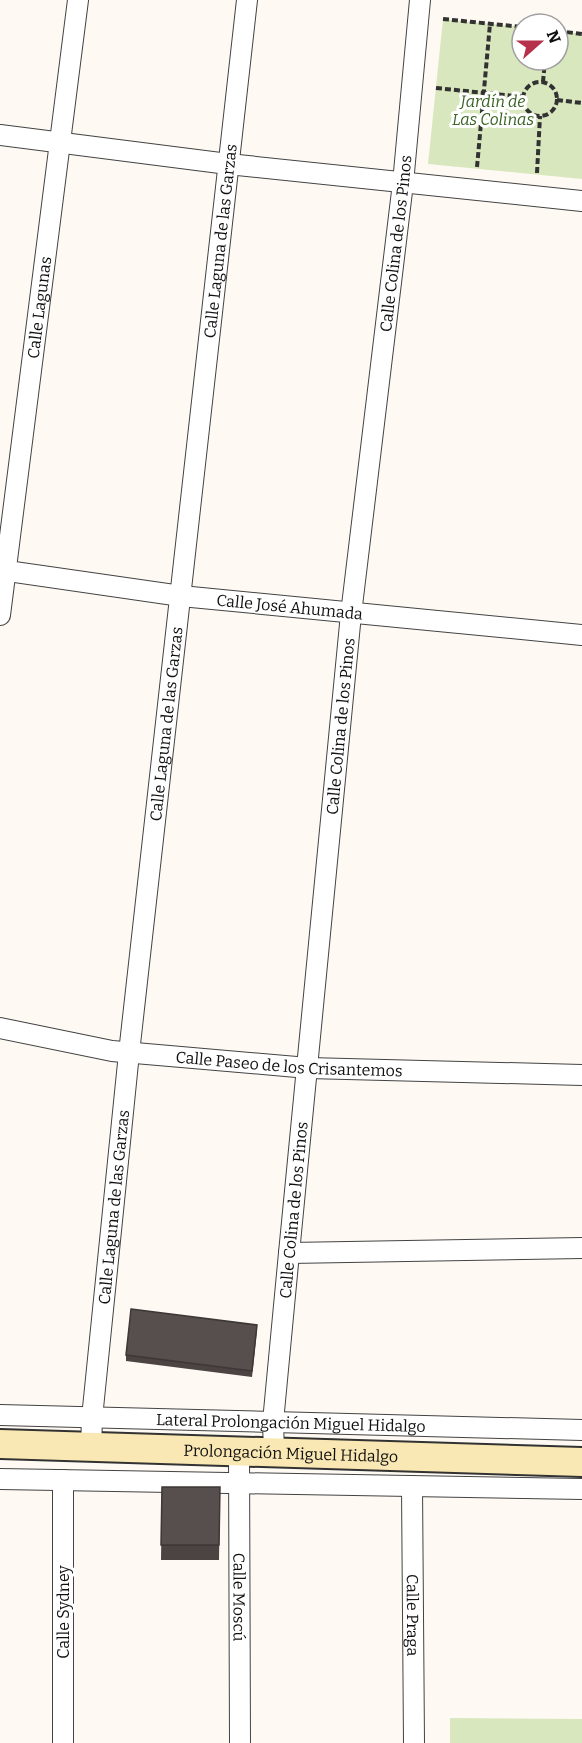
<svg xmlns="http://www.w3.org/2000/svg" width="582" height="1743" viewBox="0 0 582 1743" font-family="Bitter,serif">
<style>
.green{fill:#d9e7be}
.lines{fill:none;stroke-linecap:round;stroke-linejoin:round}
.minor-casing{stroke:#434343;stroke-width:22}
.secondary-casing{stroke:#323232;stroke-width:32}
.path{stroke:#323232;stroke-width:4;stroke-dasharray:6 3;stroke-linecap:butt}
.minor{stroke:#fff;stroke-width:20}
.secondary{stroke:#f9e8b3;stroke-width:28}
.wall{fill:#4b4442}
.building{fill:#574f4d;stroke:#3d3736;stroke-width:1.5}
.labels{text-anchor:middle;stroke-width:6;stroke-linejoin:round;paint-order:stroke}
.park-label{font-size:16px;font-style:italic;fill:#3a6324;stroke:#fff}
.street-label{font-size:16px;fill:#101010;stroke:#fff}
</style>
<rect width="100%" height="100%" fill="#fefaf3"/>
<g class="green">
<path d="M443 19 522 27V60H558V31L582 34V179L428 164Z"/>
<path d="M450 1718 582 1719V1743H450Z"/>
</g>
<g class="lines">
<defs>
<g id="minor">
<path d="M0 135 228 164 582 201"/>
<path id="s1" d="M0 570 181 596 582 635"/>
<path id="s2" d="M0 615 78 0"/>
<path id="s3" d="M0 1028 112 1051 308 1068 582 1075"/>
<path d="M289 1253 582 1248"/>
<path id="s4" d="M0 1415 582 1430"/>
<path id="s5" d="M91 1448 92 1418 129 1053 247 0"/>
<path id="s6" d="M239 1451 240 1743"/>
<path id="s7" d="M274 1452 273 1422 289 1253 351 614 403 183 420 0"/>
<path d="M0 1479 582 1489"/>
<path id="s8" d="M412 1486 414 1743"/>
<path d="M63 1743V1480"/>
</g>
<g id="secondary">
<path id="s9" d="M0 1444 582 1462"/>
</g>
</defs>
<use href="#minor" class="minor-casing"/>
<use href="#secondary" class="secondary-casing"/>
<g class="path">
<path d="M443 19 522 27"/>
<path d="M558 31 582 34"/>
<path d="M543 82 545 60"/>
<circle cx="540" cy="99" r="17"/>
<path d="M436 88 524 97"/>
<path d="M557 100 582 103"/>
<path d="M477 167 490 24"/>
<path d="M537 173 540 116"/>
</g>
<use href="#minor" class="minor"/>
<use href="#secondary" class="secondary"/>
</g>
<g class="wall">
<path d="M257 1330 252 1377 126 1361V1355Z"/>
<path d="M162 1487H220L219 1560H161Z"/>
</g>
<g class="building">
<path d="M131 1309 257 1325 252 1371 126 1355Z"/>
<path d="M162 1487H220L219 1545H161Z"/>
</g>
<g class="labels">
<g class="park-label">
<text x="493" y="107">Jardín de<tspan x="493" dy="18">Las Colinas</tspan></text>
</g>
<g class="street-label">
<text dy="6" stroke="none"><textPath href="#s5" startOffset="1214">Calle Laguna de las Garzas</textPath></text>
<text dy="6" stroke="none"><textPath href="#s7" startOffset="1215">Calle Colina de los Pinos</textPath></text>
<text dy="6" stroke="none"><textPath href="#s2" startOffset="310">Calle Lagunas</textPath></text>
<text dy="6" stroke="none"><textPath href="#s1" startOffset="292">Calle José Ahumada</textPath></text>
<text dy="6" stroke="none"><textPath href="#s5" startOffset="728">Calle Laguna de las Garzas</textPath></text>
<text dy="6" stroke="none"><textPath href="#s7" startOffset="729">Calle Colina de los Pinos</textPath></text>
<text dy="6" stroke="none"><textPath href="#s3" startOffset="292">Calle Paseo de los Crisantemos</textPath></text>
<text dy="6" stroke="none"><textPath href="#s5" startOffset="242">Calle Laguna de las Garzas</textPath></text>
<text dy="6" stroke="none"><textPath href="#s7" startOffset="243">Calle Colina de los Pinos</textPath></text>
<text dy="6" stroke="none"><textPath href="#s4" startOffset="291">Lateral Prolongación Miguel Hidalgo</textPath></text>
<text dy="6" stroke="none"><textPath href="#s9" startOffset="291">Prolongación Miguel Hidalgo</textPath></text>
<text dy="6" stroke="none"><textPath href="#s6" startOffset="146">Calle Moscú</textPath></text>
<text transform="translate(63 1612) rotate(-90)" y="6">Calle Sydney</text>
<text dy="6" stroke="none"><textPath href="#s8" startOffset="129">Calle Praga</textPath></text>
</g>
</g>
<g transform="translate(540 42) rotate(69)"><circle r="28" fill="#ffffff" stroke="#9f9f9f" stroke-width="1.5"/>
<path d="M0-4.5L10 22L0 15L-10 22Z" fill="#b6314a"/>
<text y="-9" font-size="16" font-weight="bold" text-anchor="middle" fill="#101010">N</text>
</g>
</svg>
